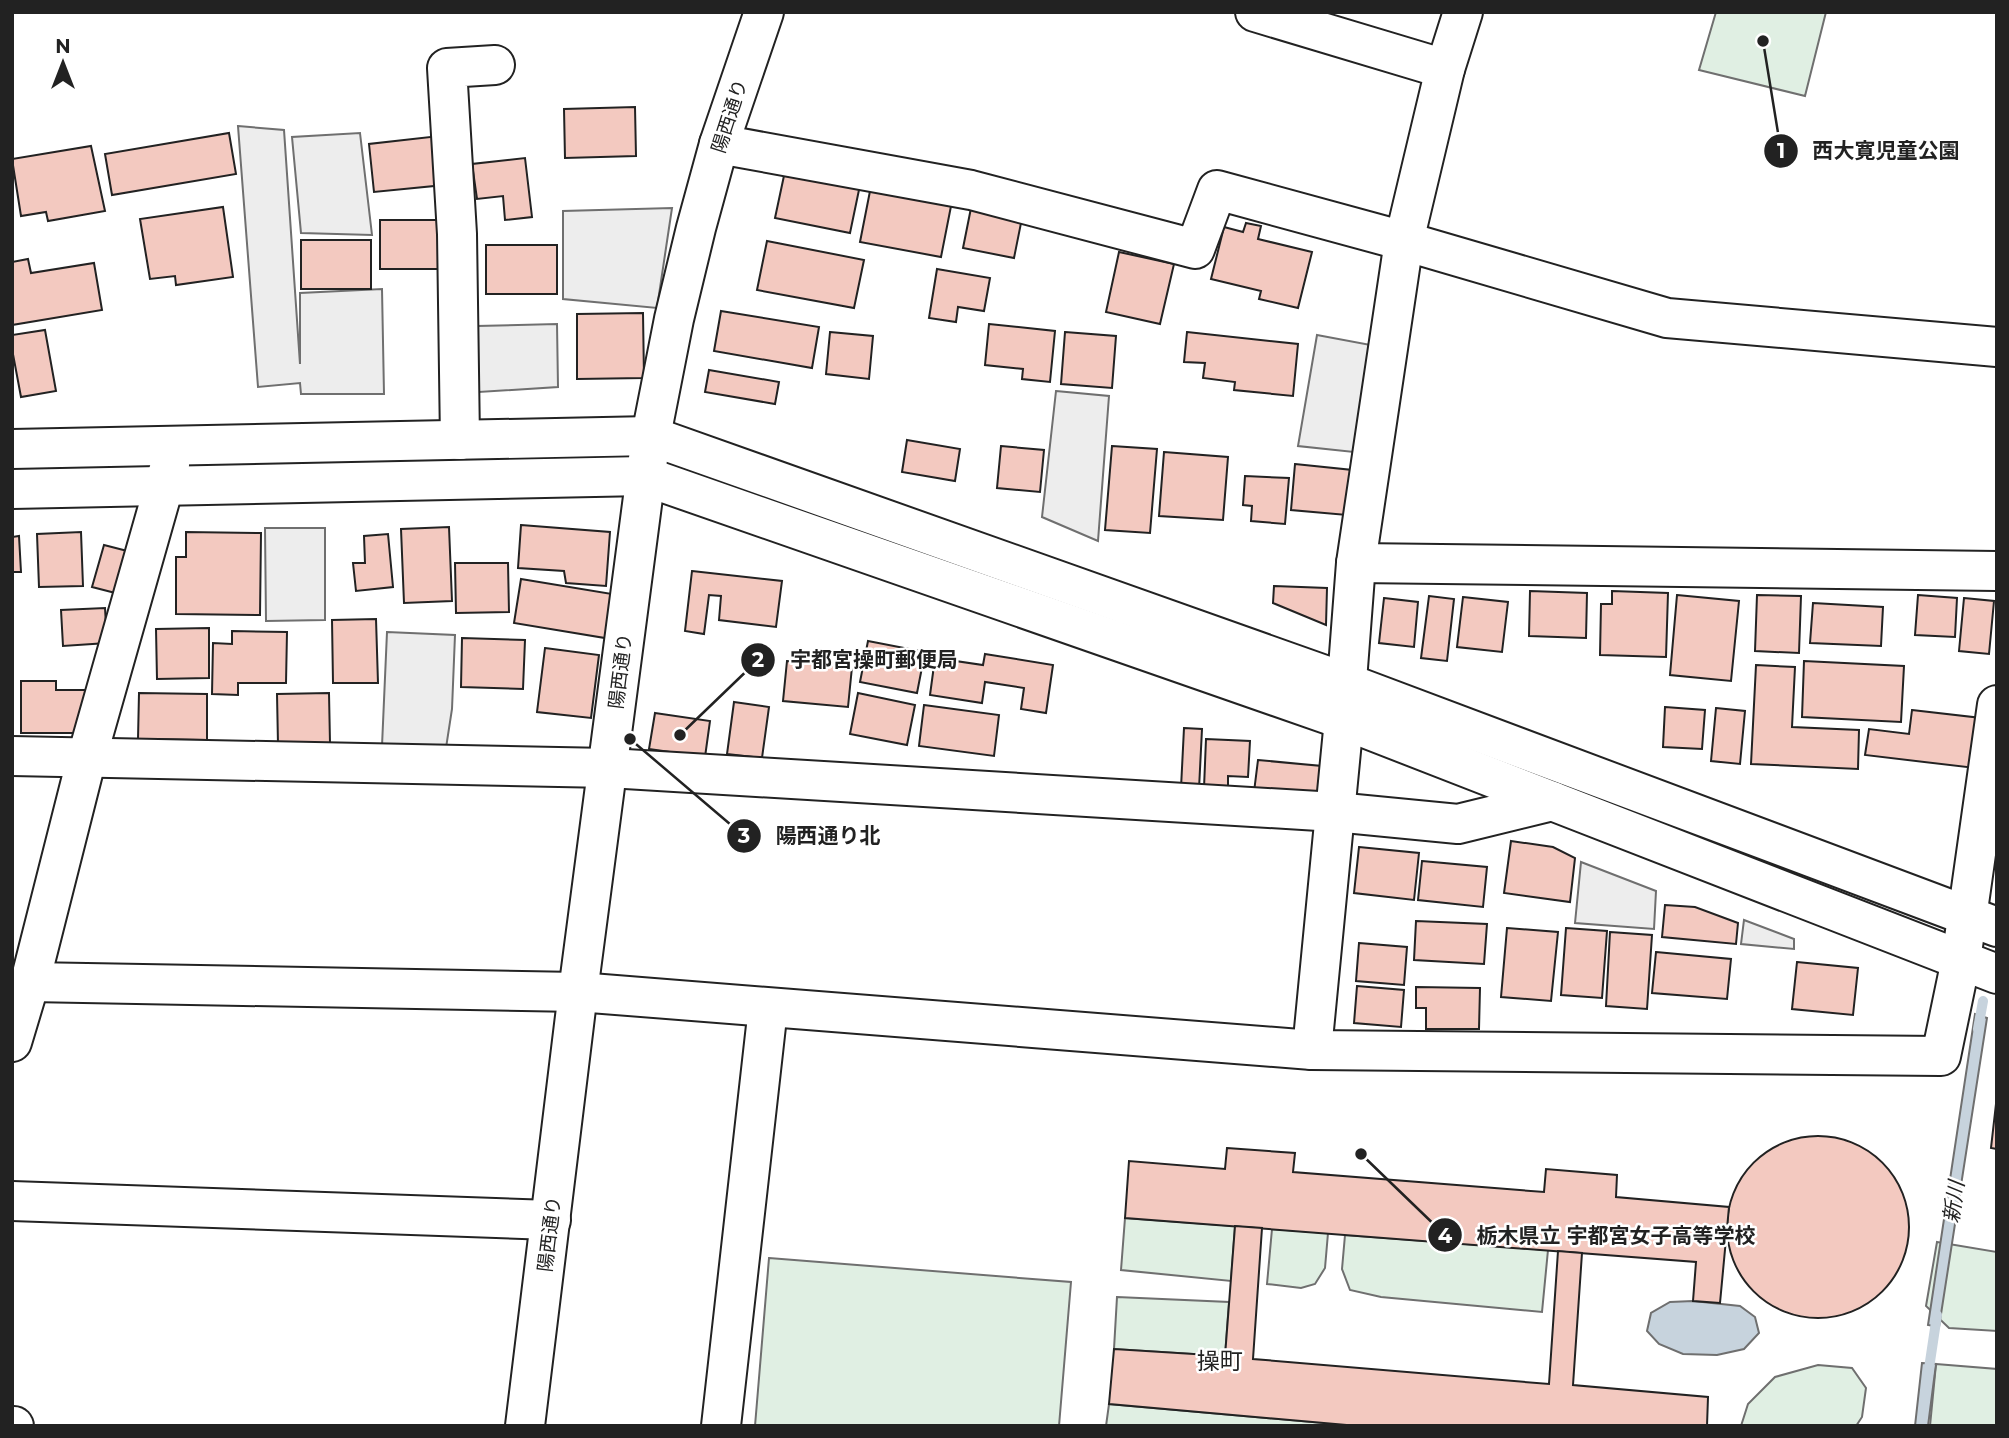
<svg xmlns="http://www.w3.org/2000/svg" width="2009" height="1438" viewBox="0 0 2009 1438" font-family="Montserrat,'Noto Sans JP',sans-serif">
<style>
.green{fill:#e0efe3;stroke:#6f6f6f;stroke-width:2}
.parking{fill:#ededed;stroke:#6f6f6f;stroke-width:2}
.water{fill:#c7d3dd;stroke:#6f6f6f;stroke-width:2}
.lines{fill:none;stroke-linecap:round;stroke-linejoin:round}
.stream{stroke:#c7d3dd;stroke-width:10}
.building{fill:#f3c9c0;stroke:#222;stroke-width:2}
.minor-casing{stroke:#222;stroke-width:42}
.minor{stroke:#fff;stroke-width:38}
.labels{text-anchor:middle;stroke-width:5;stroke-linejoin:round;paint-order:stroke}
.street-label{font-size:19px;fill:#222;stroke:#fff}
.water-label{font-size:21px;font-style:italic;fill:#222;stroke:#fff}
.quarter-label{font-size:23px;fill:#222;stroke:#fff}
.leader{fill:none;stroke:#222;stroke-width:2.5}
.callout-dot{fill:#222;stroke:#fff;stroke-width:2.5}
.mark-label{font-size:21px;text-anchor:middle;font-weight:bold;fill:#fff}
.callout-label{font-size:21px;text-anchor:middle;font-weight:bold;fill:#222;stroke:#fff;stroke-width:5;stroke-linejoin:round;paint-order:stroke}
</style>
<rect width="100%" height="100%" fill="#fff"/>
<g class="green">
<path d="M1716 12H1826L1805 96 1699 70Z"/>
<path d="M1125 1218 1235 1226 1231 1281 1121 1270Z"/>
<path d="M1272 1229 1328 1233 1325 1268 1315 1284 1301 1288 1267 1284Z"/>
<path d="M1345 1235 1548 1250 1542 1312 1381 1297 1350 1290 1342 1269Z"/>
<path d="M1937 1242 1997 1252V1331L1949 1328 1926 1306Z"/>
<path d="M769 1258 1071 1282 1059 1426H755Z"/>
<path d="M1117 1297 1229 1302 1225 1356 1114 1349Z"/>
<path d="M1936 1364 1997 1369V1426H1930Z"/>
<path d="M1818 1365 1852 1368 1866 1388 1862 1417 1856 1426H1741L1748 1404 1775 1377Z"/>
<path d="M1109 1404 1358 1426H1106Z"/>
</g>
<g class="parking">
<path d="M238 126 284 130 300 364V293L382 289 384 394H301L300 383 258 387Z"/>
<path d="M360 133 372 235 301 233 292 137Z"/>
<path d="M672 208 657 308 563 299V211Z"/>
<path d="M557 324 558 387 479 392 477 326Z"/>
<path d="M1317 335 1376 346 1363 453 1298 446Z"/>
<path d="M1056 391 1109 396 1098 541 1042 517Z"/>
<path d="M265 528H325V620L266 621Z"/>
<path d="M387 632 455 635 452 709 446 748 382 746Z"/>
<path d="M1581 862 1656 891 1654 929 1575 923Z"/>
<path d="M1744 920 1794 939V949L1741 944Z"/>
</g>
<g class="water">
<path d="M1975 1014 1987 1018 1939 1327 1928 1325Z"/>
<path d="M1693 1301 1740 1306 1755 1317 1759 1333 1744 1349 1717 1355 1683 1354 1659 1344 1647 1331 1651 1313 1670 1302Z"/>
<path d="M1922 1363 1936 1364 1928 1426H1915Z"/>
</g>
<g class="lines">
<g class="stream">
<path d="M1978 1029 1983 1001"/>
<path d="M1928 1375 1937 1315"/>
</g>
</g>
<g class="building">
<path d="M635 107 636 156 565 158 564 109Z"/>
<path d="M229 133 236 174 112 195 105 154Z"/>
<path d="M439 136 444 185 374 192 369 144Z"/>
<path d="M91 146 105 211 48 221 46 212 21 216 12 159Z"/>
<path d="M525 158 532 217 505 220 503 196 477 199 472 164Z"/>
<path d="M785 171 860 185 850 233 775 218Z"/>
<path d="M871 186 952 201 941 257 860 242Z"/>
<path d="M972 203 1023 213 1014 258 963 248Z"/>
<path d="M223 207 233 277 176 285 175 276 150 279 140 219Z"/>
<rect x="380" y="220" width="71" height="49"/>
<path d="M1246 223 1261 226 1258 239 1312 252 1298 308 1259 299 1261 291 1211 279 1224 227 1243 232Z"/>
<rect x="301" y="240" width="70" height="49"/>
<path d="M767 241 864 260 854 308 757 290Z"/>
<rect x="486" y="245" width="71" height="49"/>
<path d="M1119 252 1174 264 1160 324 1106 312Z"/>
<path d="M28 259 31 273 94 263 102 310 12 325V262Z"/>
<path d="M937 269 990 278 984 311 958 307 956 322 929 318Z"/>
<path d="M721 311 819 327 812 368 714 351Z"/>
<path d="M643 313 644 378 577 379V314Z"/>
<path d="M989 324 1055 331 1050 382 1022 379 1023 369 985 365Z"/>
<path d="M45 330 56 391 21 397 12 349V335Z"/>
<path d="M830 332 873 336 869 379 826 374Z"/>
<path d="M1065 332 1116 336 1112 388 1061 384Z"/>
<path d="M1187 332 1298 344 1293 396 1234 390 1235 382 1203 378 1205 363 1184 362Z"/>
<path d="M709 370 779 382 775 404 705 392Z"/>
<path d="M907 440 960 449 955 481 902 472Z"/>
<path d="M1001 446 1044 450 1040 492 997 488Z"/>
<path d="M1112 446 1157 449 1150 533 1105 530Z"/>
<path d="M1164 452 1228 457 1223 520 1159 516Z"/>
<path d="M1295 464 1362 471 1358 516 1291 510Z"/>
<path d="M1245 476 1289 478 1285 524 1251 521 1252 506 1243 505Z"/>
<path d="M521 525 610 532 606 586 566 583 564 571 518 568Z"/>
<path d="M449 527 452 601 404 603 401 529Z"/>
<path d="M81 532 83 586 39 587 37 534Z"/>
<path d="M186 532 261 533 260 615 176 614V557H186Z"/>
<path d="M388 534 393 587 356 591 353 563H365L364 536Z"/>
<path d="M19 536 21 572H12V537Z"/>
<path d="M104 545 139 554 127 596 92 587Z"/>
<path d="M455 563H508L509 612 456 613Z"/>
<path d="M692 571 782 581 776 627 719 620 721 596 709 595 704 634 685 631Z"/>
<path d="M521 579 612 594 605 638 514 623Z"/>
<path d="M1274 586 1327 588 1326 625 1273 603Z"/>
<path d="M1530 591 1587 593 1586 638 1529 636Z"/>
<path d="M1612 591 1668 593 1666 657 1600 655 1601 604H1612Z"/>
<path d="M1677 595 1739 601 1731 681 1670 675Z"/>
<path d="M1757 595 1801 596 1799 653 1755 651Z"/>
<path d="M1918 595 1957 598 1955 637 1915 635Z"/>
<path d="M1429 596 1454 599 1447 661 1421 658Z"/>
<path d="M1463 597 1508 602 1502 652 1457 647Z"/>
<path d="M1384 598 1418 602 1414 647 1379 643Z"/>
<path d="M1964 598 1994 601 1989 654 1959 651Z"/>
<path d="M1813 603 1883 607 1881 646 1810 643Z"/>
<path d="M105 608 107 643 63 646 61 610Z"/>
<path d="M376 619 378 683H333L332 620Z"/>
<path d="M209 628V678L157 679 156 629Z"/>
<path d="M232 631 287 632 286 683H238V695L212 694 213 643 232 644Z"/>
<path d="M462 638 525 640 523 689 461 687Z"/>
<path d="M868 641 925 652 917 693 860 682Z"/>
<path d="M545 648 599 655 591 718 537 712Z"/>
<path d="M985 654 1053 665 1046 713 1021 709 1024 688 985 682 982 703 930 695 935 658 983 665Z"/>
<path d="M787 661 852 667 848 707 783 701Z"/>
<path d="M1804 661 1904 666 1901 722 1802 717Z"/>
<path d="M1756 665 1795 667 1792 727 1859 730 1858 769 1751 764Z"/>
<path d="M21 681H56V690H85V733H21Z"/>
<path d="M139 693 207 694V740L138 739Z"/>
<path d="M329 693 330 743 278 744 277 694Z"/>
<path d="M858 693 915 705 907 745 850 734Z"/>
<path d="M734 702 769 707 762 758 727 754Z"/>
<path d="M924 705 999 715 994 756 919 746Z"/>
<path d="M1665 707 1705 710 1702 749 1663 747Z"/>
<path d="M1716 708 1745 711 1740 764 1711 761Z"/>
<path d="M1912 710 1981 718 1975 768 1865 755 1869 729 1909 734Z"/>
<path d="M655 713 710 721 705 757 649 749Z"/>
<path d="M1184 728 1202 729 1199 789 1181 788Z"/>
<path d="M1206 739 1250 741 1248 777 1228 776V789L1204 788Z"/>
<path d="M1258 760 1322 766 1319 806 1253 800Z"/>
<path d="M1511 841 1553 847 1575 858 1570 902 1504 893Z"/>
<path d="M1359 847 1419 853 1414 900 1354 893Z"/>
<path d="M1422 861 1487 867 1483 907 1418 900Z"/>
<path d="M1665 905 1695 907 1738 923 1736 944 1662 937Z"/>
<path d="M1416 921 1487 924 1484 964 1414 960Z"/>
<path d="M1507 928 1558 932 1551 1001 1501 997Z"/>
<path d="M1566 928 1607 931 1602 998 1561 995Z"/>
<path d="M1610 932 1652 935 1647 1009 1606 1006Z"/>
<path d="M1359 943 1407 947 1404 985 1356 981Z"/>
<path d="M1656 952 1731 959 1727 999 1652 993Z"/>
<path d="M1797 962 1858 968 1853 1015 1792 1009Z"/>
<path d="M1357 986 1404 990 1401 1027 1354 1023Z"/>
<path d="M1416 987 1480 988 1479 1029H1426V1008H1416Z"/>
<path d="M1997 1095V1149L1991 1148Z"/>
<circle cx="1818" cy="1227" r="91"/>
<path d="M1227 1148 1295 1153 1293 1172 1544 1192 1546 1169 1617 1175 1616 1197 1729 1207 1720 1303 1693 1301 1696 1262 1125 1218 1129 1161 1225 1169Z"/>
<path d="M1235 1226 1262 1228 1253 1359 1549 1384 1558 1251 1582 1253 1573 1385 1708 1397 1707 1426H1358L1109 1404 1114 1349 1225 1356Z"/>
</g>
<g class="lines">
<defs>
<g id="minor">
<path d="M1255 12 1445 69"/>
<path d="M719 144 971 190 1195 249 1217 190 1404 241 1667 318 1997 347"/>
<path d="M460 440 457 234 447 68 495 65"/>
<path d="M12 449 651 436 1347 683 1997 927"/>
<path d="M12 489 644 476 1344 720 1997 974"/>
<path d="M1356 563 1997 571"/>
<path d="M12 756 609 768 1335 812 1458 824 1552 801"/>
<path d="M30 982 578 992 1312 1050 1941 1056 1961 960 1997 705"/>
<path d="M12 1042 30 982 87 757 170 465"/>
<path d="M1312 1050 1344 720 1356 563 1404 241 1445 69 1463 12"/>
<path d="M12 1201 551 1220"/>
<path d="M12 1426H14"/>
<path d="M525 1426 578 992 651 436 674 319 696 228 719 144 764 12"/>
<path d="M721 1426 768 1008"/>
</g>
</defs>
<use href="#minor" class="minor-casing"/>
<use href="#minor" class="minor"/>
</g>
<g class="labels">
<g class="street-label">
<text transform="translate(729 116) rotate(-72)" y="7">陽西通り</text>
<text transform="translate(620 671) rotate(-83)" y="7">陽西通り</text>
<text transform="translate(549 1234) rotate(-83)" y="7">陽西通り</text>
</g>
<g class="water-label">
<text transform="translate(1954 1202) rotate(-82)" y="7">新川</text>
</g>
<g class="quarter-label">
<text x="1220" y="1369">操町</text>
</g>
</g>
<path class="leader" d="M1763 41L1781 151M680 735L758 660M630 739L744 836M1361 1154L1445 1235"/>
<g class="callout-dot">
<circle cx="1763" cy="41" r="7"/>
<circle cx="680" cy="735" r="7"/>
<circle cx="630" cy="739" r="7"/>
<circle cx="1361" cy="1154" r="7"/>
<circle cx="1781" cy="151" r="18"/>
<circle cx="758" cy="660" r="18"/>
<circle cx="744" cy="836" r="18"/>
<circle cx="1445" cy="1235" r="18"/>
</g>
<g class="mark-label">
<text x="1781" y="158">1</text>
<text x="758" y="667">2</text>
<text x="744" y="843">3</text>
<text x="1445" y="1243">4</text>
</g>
<g class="callout-label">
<text x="1886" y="158">西大寛児童公園</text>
<text x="874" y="667">宇都宮操町郵便局</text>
<text x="828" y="843">陽西通り北</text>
<text x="1616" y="1243">栃木県立 宇都宮女子高等学校</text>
</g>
<rect width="2009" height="1438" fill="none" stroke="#222222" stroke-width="28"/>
<g transform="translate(63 63)" stroke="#ffffff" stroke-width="5" paint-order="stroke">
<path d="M0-5L12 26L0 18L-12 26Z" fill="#222222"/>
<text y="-10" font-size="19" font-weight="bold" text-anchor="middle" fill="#222222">N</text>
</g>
</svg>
